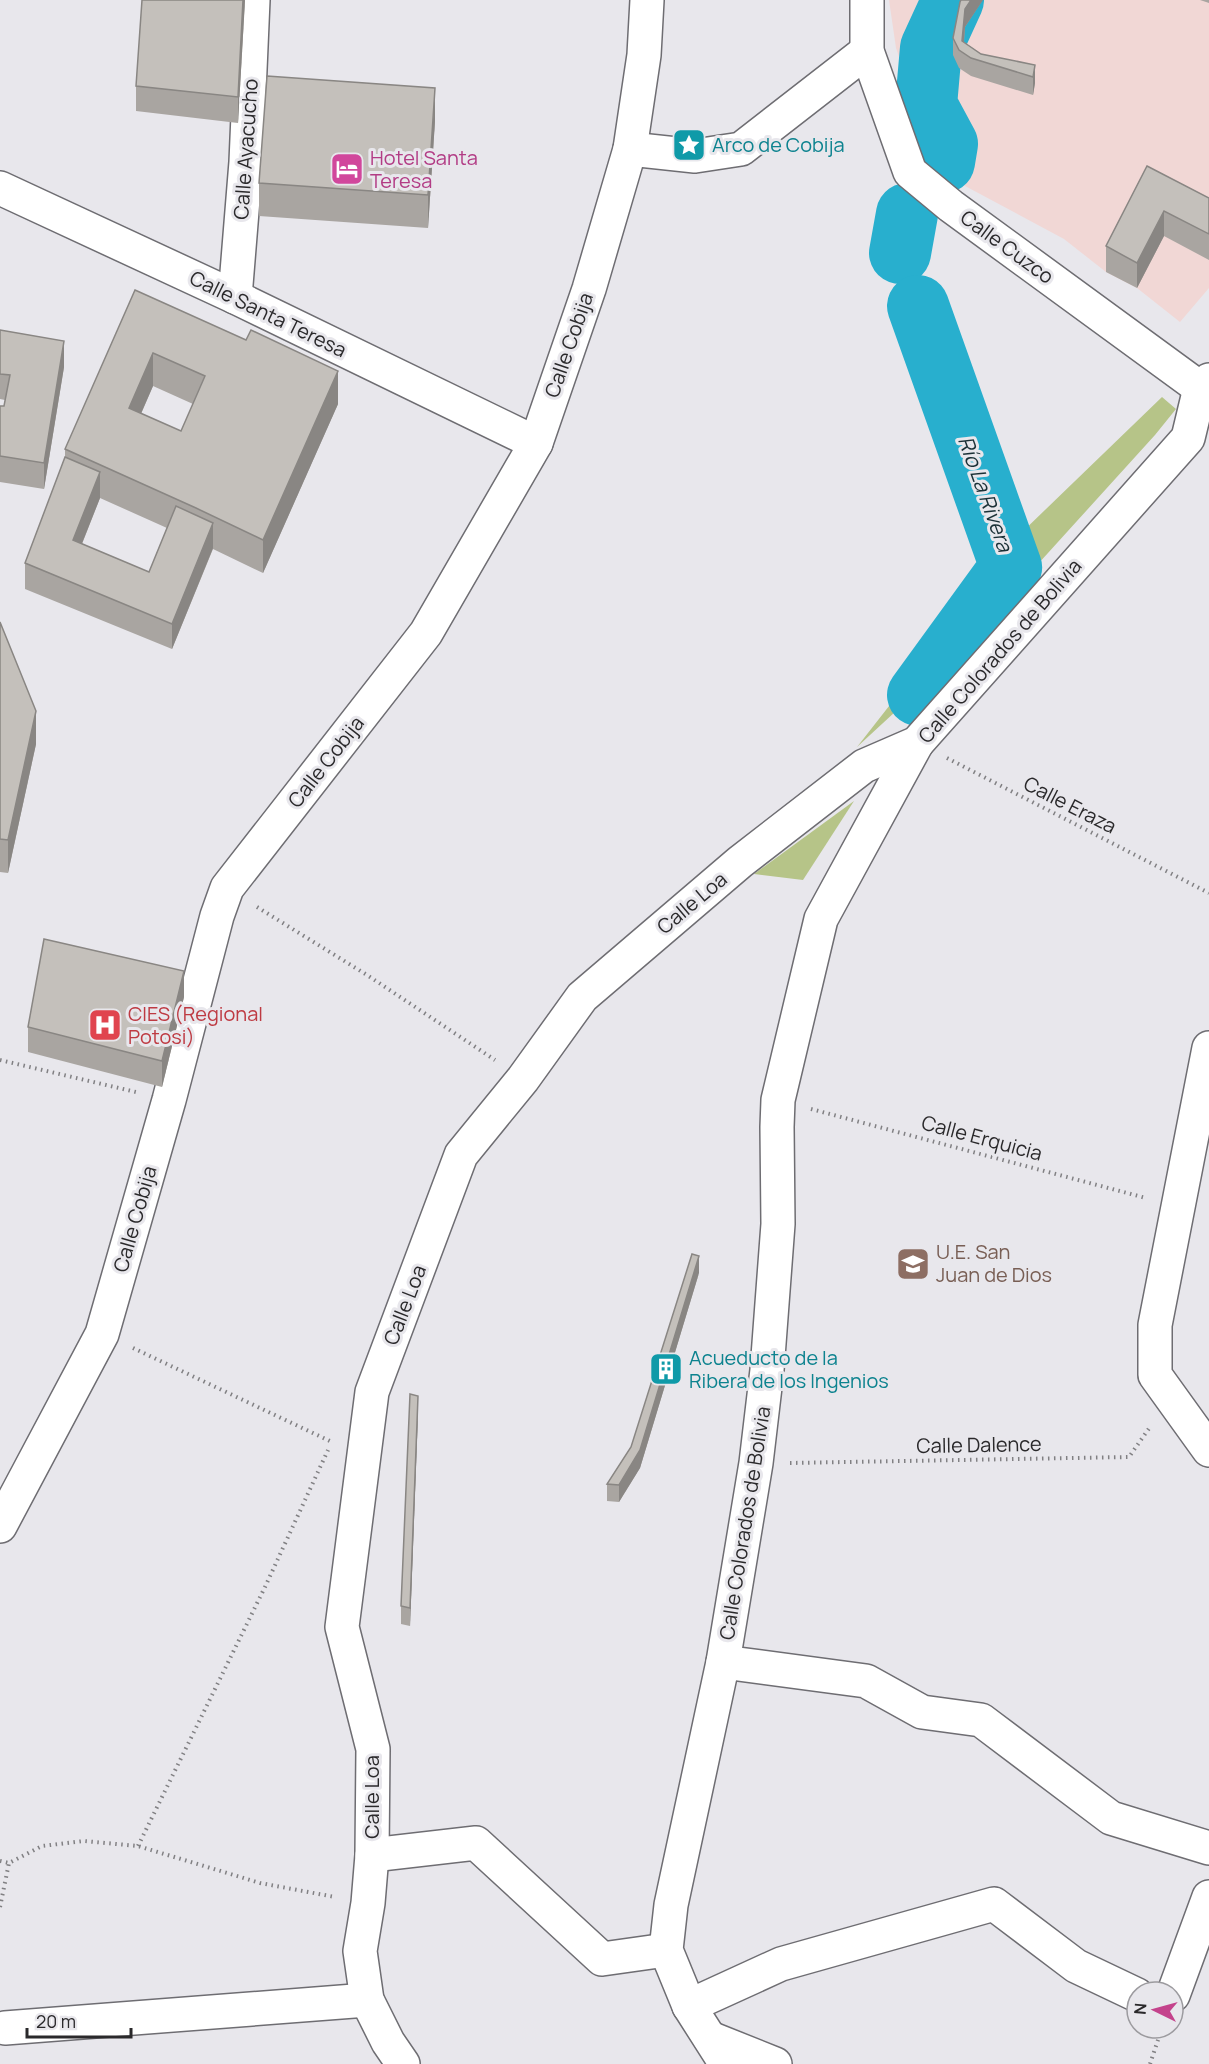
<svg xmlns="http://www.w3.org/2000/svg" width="1209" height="2064" viewBox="0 0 1209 2064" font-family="Manrope,sans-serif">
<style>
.industrial{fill:#f1d7d5}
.green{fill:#b6c488}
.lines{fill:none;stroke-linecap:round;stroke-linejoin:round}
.river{stroke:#28afce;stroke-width:62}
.minor-casing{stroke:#6e6d72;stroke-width:36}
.major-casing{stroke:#6e6d72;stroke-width:36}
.path{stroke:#818083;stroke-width:4;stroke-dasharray:1.5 4.5;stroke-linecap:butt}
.minor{stroke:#fff;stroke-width:33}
.major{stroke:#fff;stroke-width:33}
.wall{fill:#a9a5a1;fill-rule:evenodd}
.shaded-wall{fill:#898683}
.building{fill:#c4c0bb;stroke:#898683;stroke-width:1.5;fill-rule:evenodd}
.labels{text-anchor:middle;stroke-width:6;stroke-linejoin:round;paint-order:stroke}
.culture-label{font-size:20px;fill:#0d838f;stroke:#e8e7ec;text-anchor:start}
.street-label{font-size:20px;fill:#2a292b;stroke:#e8e7ec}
.hotel-label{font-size:20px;fill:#b23c85;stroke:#e8e7ec;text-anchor:start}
.health-label{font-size:20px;fill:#be3a42;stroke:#e8e7ec;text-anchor:start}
.education-label{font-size:20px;fill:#785e54;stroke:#e8e7ec;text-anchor:start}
.water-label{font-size:21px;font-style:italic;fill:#1a3036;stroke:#e8e7ec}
</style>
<rect width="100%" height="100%" fill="#e8e7ec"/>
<path class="industrial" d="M889 0H950L957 4 960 0H1209V288L1180 322 1137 288 1106 272 1064 239 937 171 896 48Z"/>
<g class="green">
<path d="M1162 397 1176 409 1155 435 1038 564 985 629 857 747 936 646 986 569 1016 538Z"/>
<path d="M854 801 803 880 754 874Z"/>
</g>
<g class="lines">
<g class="river">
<path d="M944 162 947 144 926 105 931 48 953 0"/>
<path d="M900 253 907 214"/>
<path d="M918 306 1011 567 918 695"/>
</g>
<defs>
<g id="minor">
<path d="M630 149 644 55 647 0"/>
<path d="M1209 1048 1155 1325V1375L1209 1450"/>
<path d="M723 1662 866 1681 922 1712 981 1720 1111 1818 1209 1848"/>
<path d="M372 1855 476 1843 602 1959 666 1950"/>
<path d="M1173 1995 1209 1897"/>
<path d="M689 2006 781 1964 994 1904 1076 1966 1137 1995"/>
<path d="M5 2028 367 2000"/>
<path d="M710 2038 775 2064"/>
<path d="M726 2064 689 2006 666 1950 671 1905 723 1662 756 1463 767 1370 778 1224 777 1127 778 1100 821 919 917 743"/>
</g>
<g id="major">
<path d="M867 0V51L910 172 951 206 1200 388"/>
<path d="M0 188 235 297 536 443"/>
<path d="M235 297 246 162 253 0"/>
<path d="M0 1526 102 1334 169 1100 217 916 227 888 426 633 536 443 589 289 630 149 695 156 741 149 867 51"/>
<path d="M403 2064 388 2042 367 2000 360 1951 368 1903 372 1855 373 1749 342 1627 372 1392 461 1155 523 1079 582 997 740 862 864 766 917 743 1188 438 1200 388 1209 380"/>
</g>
</defs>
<use href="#minor" class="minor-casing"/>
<use href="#major" class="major-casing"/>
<g class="path">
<path d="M947 758 1209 893"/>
<path d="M257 907 367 975 495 1060"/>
<path d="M0 1060 136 1092"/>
<path d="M811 1109 1146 1198"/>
<path d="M133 1348 332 1442"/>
<path d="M790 1463 1129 1457 1150 1427"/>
<path d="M138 1846 265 1587 328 1450"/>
<path d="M0 1861 9 1863 42 1846 84 1841 138 1846 260 1883 335 1897"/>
<path d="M0 1907 9 1863"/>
<path d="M1150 2064 1162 2028"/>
</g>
<use href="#minor" class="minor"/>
<use href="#major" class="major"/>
</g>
<g class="wall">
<path d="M245 0 238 123 136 111V86Z"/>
<path d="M1200 0H1209V3Z"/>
<path d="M982 1 965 27 964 42 981 54 1035 65V83L1033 95 971 76 959 68 953 55V38Z"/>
<path d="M435 121 428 228 259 216V183Z"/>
<path d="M1147 166 1209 198V260L1164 236 1137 288 1106 272V246Z"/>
<path d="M135 290 338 404 263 573 213 549 172 649 25 589V563L65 457V449ZM153 386 193 404 181 431 141 414ZM100 498 167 528 149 572 82 544Z"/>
<path d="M0 330 64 367 44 489 0 482V406H4L5 400 0 399Z"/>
<path d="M0 622 36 744 8 873 0 872Z"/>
<path d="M184 997 162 1087 28 1052V1027Z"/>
<path d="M699 1273 640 1468 619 1502 607 1501V1484L631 1447Z"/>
<path d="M418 1413 410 1626 401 1624V1606Z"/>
</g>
<g class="shaded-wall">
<path d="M243 0H245L238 123V97Z"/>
<path d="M971 0H983L965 27 963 53 962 41 965 9Z"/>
<path d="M1035 65V83L1033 95V77Z"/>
<path d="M435 88V121L428 228V195Z"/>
<path d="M1164 211V236L1137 288V263Z"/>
<path d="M64 341V367L44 489V463Z"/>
<path d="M153 353V386L129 441V408Z"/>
<path d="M338 371V404L263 573V540Z"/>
<path d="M100 472V498L73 566V540Z"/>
<path d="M213 523V548L172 649V624Z"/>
<path d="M36 711V744L8 873V840Z"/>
<path d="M184 971V997L162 1087V1061Z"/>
<path d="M699 1256V1273L640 1468 619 1502V1485Z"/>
<path d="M418 1396V1413L410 1626V1608Z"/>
</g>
<g class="building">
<path d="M142 0H243L238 97 136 86Z"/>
<path d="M961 0H971L965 9 962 41 981 54 1035 65 1033 77 971 58 959 50 953 38 960 2Z"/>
<path d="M267 76 435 88 428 195 259 183Z"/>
<path d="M1147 166 1209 198V234L1164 211 1137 263 1106 246Z"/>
<path d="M135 290 246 340 251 330 338 371 263 540 196 508 65 449ZM153 353 205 376 181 431 129 408Z"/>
<path d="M0 330 64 341 44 463 0 456V406H4L10 375 0 374Z"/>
<path d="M65 457 100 472 73 540 149 572 176 506 213 523 172 624 25 563Z"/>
<path d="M0 622 36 711 8 840 0 839Z"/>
<path d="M44 939 184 971 162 1061 28 1027Z"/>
<path d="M692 1254 699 1256 640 1450 619 1485 607 1484 631 1447Z"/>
<path d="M410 1394 418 1396 410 1608 401 1606Z"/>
</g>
<defs>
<symbol id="sight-square" viewBox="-11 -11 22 22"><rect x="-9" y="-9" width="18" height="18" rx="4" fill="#0f9aa8" stroke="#e8e7ec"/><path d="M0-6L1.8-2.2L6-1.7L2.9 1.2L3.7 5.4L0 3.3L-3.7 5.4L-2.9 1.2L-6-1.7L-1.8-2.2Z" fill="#fff"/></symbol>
<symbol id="hotel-square" viewBox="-11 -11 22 22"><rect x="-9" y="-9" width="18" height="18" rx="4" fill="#d1479c" stroke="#e8e7ec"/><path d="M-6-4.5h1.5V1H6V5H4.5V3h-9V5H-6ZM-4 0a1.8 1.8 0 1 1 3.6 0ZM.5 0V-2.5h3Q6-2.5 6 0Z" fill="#fff"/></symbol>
<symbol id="hospital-square" viewBox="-11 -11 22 22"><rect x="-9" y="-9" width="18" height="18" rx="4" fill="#e0444e" stroke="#e8e7ec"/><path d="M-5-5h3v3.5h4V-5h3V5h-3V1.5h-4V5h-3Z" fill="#fff"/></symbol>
<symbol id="school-square" viewBox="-11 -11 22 22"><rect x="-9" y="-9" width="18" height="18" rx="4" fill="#8d6e63" stroke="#e8e7ec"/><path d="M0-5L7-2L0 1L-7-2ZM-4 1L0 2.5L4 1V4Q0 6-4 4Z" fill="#fff"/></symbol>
<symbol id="building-square" viewBox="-11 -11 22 22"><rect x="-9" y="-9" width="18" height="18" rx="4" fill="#0f9aa8" stroke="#e8e7ec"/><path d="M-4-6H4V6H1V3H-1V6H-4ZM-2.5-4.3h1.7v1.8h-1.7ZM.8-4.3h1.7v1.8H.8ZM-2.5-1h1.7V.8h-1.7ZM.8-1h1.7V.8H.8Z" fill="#fff"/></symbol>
</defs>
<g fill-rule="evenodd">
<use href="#sight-square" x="670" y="126" width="38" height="38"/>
<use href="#hotel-square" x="328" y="150" width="38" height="38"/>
<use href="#hospital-square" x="86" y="1006" width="38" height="38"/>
<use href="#school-square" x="894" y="1245" width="38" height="38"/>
<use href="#building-square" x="647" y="1350" width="38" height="38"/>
</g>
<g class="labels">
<g class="culture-label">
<text x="712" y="152">Arco de Cobija</text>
<text x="689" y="1365">Acueducto de la<tspan x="689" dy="23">Ribera de los Ingenios</tspan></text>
</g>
<g class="street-label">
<text transform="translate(246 149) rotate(-86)" y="7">Calle Ayacucho</text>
<text transform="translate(1007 247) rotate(36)" y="7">Calle Cuzco</text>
<text transform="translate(268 314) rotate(26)" y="7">Calle Santa Teresa</text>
<text transform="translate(569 345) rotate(-71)" y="7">Calle Cobija</text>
<text transform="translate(1000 651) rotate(-49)" y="7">Calle Colorados de Bolivia</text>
<text transform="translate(326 762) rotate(-52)" y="7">Calle Cobija</text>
<text transform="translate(1070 805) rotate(27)" y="7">Calle Eraza</text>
<text transform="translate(692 903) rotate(-40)" y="7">Calle Loa</text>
<text transform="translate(982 1138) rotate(15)" y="7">Calle Erquicia</text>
<text transform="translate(135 1219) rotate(-74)" y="7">Calle Cobija</text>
<text transform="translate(405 1305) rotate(-69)" y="7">Calle Loa</text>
<text transform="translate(979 1445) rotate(-1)" y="7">Calle Dalence</text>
<text transform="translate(745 1523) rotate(-81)" y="7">Calle Colorados de Bolivia</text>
<text transform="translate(372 1797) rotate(-90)" y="7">Calle Loa</text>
</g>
<g class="hotel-label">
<text x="370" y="165">Hotel Santa<tspan x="370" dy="23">Teresa</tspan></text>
</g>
<g class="health-label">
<text x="128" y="1021">CIES (Regional<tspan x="128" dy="23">Potosi)</tspan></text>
</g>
<g class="education-label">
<text x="936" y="1259">U.E. San<tspan x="936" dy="23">Juan de Dios</tspan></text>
</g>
<g class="water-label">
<text transform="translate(985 494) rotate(70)" y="7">Río La Rivera</text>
</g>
</g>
<g transform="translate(1155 2010) rotate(275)"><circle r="28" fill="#e8e7ec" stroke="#9c9b9f" stroke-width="1.5"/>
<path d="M0-4.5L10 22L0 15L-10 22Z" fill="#c4438c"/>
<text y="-9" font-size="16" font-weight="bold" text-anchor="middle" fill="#2a292b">N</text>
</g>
<path d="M27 2028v9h104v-9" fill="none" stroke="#2a292b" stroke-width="3"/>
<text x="36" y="2028" font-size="18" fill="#2a292b" stroke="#e8e7ec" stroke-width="4.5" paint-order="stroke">20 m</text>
</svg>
